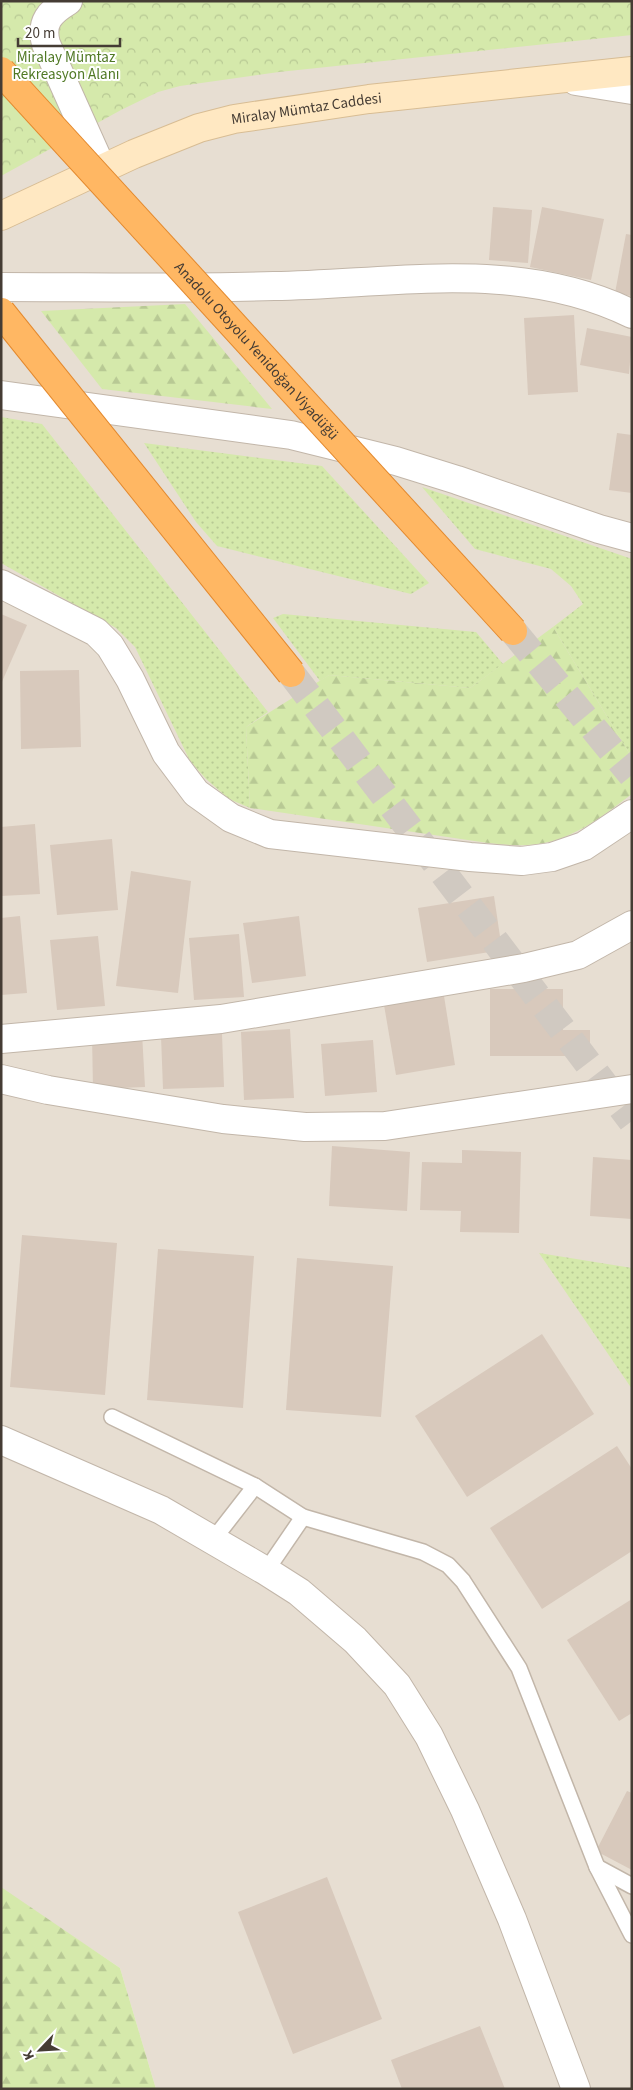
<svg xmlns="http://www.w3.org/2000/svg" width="633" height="2090" viewBox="0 0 633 2090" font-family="'Source Sans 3',sans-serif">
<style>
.residential{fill:#e7ded2}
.grass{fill:url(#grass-dots)}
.forest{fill:url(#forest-firs)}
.park{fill:url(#park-crowns)}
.building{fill:#d8c9bc}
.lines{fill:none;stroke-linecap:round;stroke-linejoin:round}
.motorway-tunnel{stroke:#d0c9c1;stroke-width:28;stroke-dasharray:28 14;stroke-linecap:butt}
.service-casing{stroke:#c2b6a9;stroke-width:18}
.minor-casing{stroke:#c2b6a9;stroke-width:30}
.secondary-casing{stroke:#d8bd94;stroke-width:30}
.service{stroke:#fff;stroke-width:15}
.minor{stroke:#fff;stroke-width:28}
.secondary{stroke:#ffe8c2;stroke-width:28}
.motorway-bridge-casing{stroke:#e3892e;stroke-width:30;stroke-linecap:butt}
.motorway-bridge{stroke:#ffb763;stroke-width:28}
.labels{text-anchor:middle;stroke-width:4;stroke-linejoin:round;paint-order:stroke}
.park-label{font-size:15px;fill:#507925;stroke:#fff}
.street-label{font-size:15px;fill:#453c34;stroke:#fff}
</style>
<defs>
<pattern id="grass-dots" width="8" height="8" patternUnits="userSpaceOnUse" patternTransform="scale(1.25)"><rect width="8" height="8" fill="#d5e9ab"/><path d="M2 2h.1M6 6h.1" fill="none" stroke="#b8c994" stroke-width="1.8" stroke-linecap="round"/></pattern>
<pattern id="forest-firs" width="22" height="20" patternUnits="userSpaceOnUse" patternTransform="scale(1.25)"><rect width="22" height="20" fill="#d5e9ab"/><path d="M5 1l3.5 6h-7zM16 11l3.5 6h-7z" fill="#b8c994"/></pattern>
<pattern id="park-crowns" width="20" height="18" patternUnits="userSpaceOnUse" patternTransform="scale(1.25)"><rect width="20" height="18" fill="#d5e9ab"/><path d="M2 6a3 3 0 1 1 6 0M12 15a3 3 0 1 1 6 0" fill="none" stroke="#b8c994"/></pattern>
</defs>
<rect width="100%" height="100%" fill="#f3ece4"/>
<path class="residential" d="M1 1H632V2089H156L120 1968 1 1888Z"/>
<g class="grass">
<path d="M1 417 42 424 268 712 246 727 250 808 229 799 206 779 190 761 135 647 116 628 1 563Z"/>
<path d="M144 443 322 466 429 583 411 594 217 546 196 522Z"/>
<path d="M422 487 632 559V758L553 627 583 604 571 586 551 569 475 549Z"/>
<path d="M283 614 476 632 503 664 470 688 329 675 320 681 273 618Z"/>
<path d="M539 1253 632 1268V1389Z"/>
</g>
<g class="forest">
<path d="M185 304 272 409 102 389 41 311Z"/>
<path d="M553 627 632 758V794C600 818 568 844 526 845 514 846 500 844 488 843L250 808 246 727 329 675 470 688Z"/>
<path d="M1 1887 120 1968 156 2089H1Z"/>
</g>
<path class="park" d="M1 1H632V35L279 72 180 86 158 92 121 110 1 176Z"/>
<g class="building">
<path d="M493 207 532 210 528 263 489 260Z"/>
<path d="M542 207 604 219 591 280 530 267Z"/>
<path d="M626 234 632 235V296L615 293Z"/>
<path d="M574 315 578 392 528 395 524 318Z"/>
<path d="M587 328 632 337 629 374 580 365Z"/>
<path d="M617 433 632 435V493L609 490Z"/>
<path d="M1 614 27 625 1 684Z"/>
<path d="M79 670 81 747 21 749 20 671Z"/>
<path d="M35 824 40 894 1 896V827Z"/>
<path d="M112 839 118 910 57 915 50 845Z"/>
<path d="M131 871 191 881 178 993 116 986Z"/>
<path d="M494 896 502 950 427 962 418 908Z"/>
<path d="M20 916 27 993 1 995V918Z"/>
<path d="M299 916 306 976 252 983 243 923Z"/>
<path d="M239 934 244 997 194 1000 189 938Z"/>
<path d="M98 936 105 1006 57 1010 50 940Z"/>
<path d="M490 989H563V1030H590V1056H490Z"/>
<path d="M444 996 455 1065 396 1075 384 1005Z"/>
<path d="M290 1029 294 1098 244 1100 241 1032Z"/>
<path d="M142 1033 145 1087 93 1089 92 1035Z"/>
<path d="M222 1034 224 1087 163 1089 161 1036Z"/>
<path d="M373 1040 377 1092 325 1096 321 1044Z"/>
<path d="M332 1146 410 1152 407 1211 329 1206Z"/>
<path d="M462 1150 521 1152 519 1233 460 1232 461 1211 420 1210 422 1162 462 1163Z"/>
<path d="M593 1157 632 1160V1219L590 1216Z"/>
<path d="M22 1235 117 1243 105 1395 10 1387Z"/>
<path d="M158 1249 254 1256 243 1408 147 1400Z"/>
<path d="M297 1258 393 1266 381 1417 286 1410Z"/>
<path d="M542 1334 594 1414 467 1497 415 1416Z"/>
<path d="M617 1446 632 1469V1551L542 1609 490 1528Z"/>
<path d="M632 1599V1713L619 1721 567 1640Z"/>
<path d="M627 1791 632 1793V1870L596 1851Z"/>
<path d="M327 1877 382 2019 293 2054 238 1912Z"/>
<path d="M480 2026 505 2089H402L391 2060Z"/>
</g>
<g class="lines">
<g class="motorway-tunnel">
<path d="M513 631 632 775"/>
<path d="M291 673 632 1121"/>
</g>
<defs>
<g id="service">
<path d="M112 1417 255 1486 303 1517 423 1552 448 1565 463 1581 519 1668 597 1867 632 1935"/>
<path d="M213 1540 255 1486"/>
<path d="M266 1571 303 1517"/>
<path d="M597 1867 632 1886"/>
</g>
<g id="minor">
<path d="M68 1C50 12 40 22 46 44L102 169"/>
<path d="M576 81 632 90"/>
<path d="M1 287C92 287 183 289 274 286 395 284 518 258 632 314"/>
<path d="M1 395 291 435 396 461 457 480 599 529 632 538"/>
<path d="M1 584 96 632 110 646 130 679 166 753 196 793 231 818 270 834 470 857 522 861 552 857 584 846 632 814"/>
<path d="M1 1039 221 1019 524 968 578 955 632 925"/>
<path d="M1 1079 48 1090 223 1119 305 1127 385 1126 632 1089"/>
<path d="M1 1440 161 1510 266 1571 299 1592 355 1640 397 1685 429 1736 465 1810 512 1919 576 2089"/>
</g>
<g id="secondary">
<path id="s1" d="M1 216 134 154 199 128 234 119 369 99 632 71"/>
</g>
</defs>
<use href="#service" class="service-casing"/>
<use href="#minor" class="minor-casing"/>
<use href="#secondary" class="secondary-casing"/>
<use href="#service" class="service"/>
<use href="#minor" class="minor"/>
<use href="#secondary" class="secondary"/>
<defs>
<g id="motorway-bridge">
<path id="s2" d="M1 71 513 631"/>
<path d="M1 312 291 673"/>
</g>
</defs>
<use href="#motorway-bridge" class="motorway-bridge-casing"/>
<use href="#motorway-bridge" class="motorway-bridge"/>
</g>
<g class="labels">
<g class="park-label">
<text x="66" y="62">Miralay Mümtaz<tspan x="66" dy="17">Rekreasyon Alanı</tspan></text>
</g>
<g class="street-label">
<text dy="5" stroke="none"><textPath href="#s1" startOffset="326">Miralay Mümtaz Caddesi</textPath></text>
<text dy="5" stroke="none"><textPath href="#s2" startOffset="379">Anadolu Otoyolu Yenidoğan Viyadüğü</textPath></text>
</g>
</g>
<rect width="633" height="2090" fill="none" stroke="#453c34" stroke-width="5"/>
<g transform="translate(40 2050) rotate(245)" stroke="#ffffff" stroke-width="4" paint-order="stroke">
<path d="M0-4L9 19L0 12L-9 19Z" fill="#453c34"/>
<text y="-8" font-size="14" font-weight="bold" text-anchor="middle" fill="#453c34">K</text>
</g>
<path d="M18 38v8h102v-8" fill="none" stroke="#453c34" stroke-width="2.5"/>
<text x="25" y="38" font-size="15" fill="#453c34" stroke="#ffffff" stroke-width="4" paint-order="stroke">20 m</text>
</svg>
